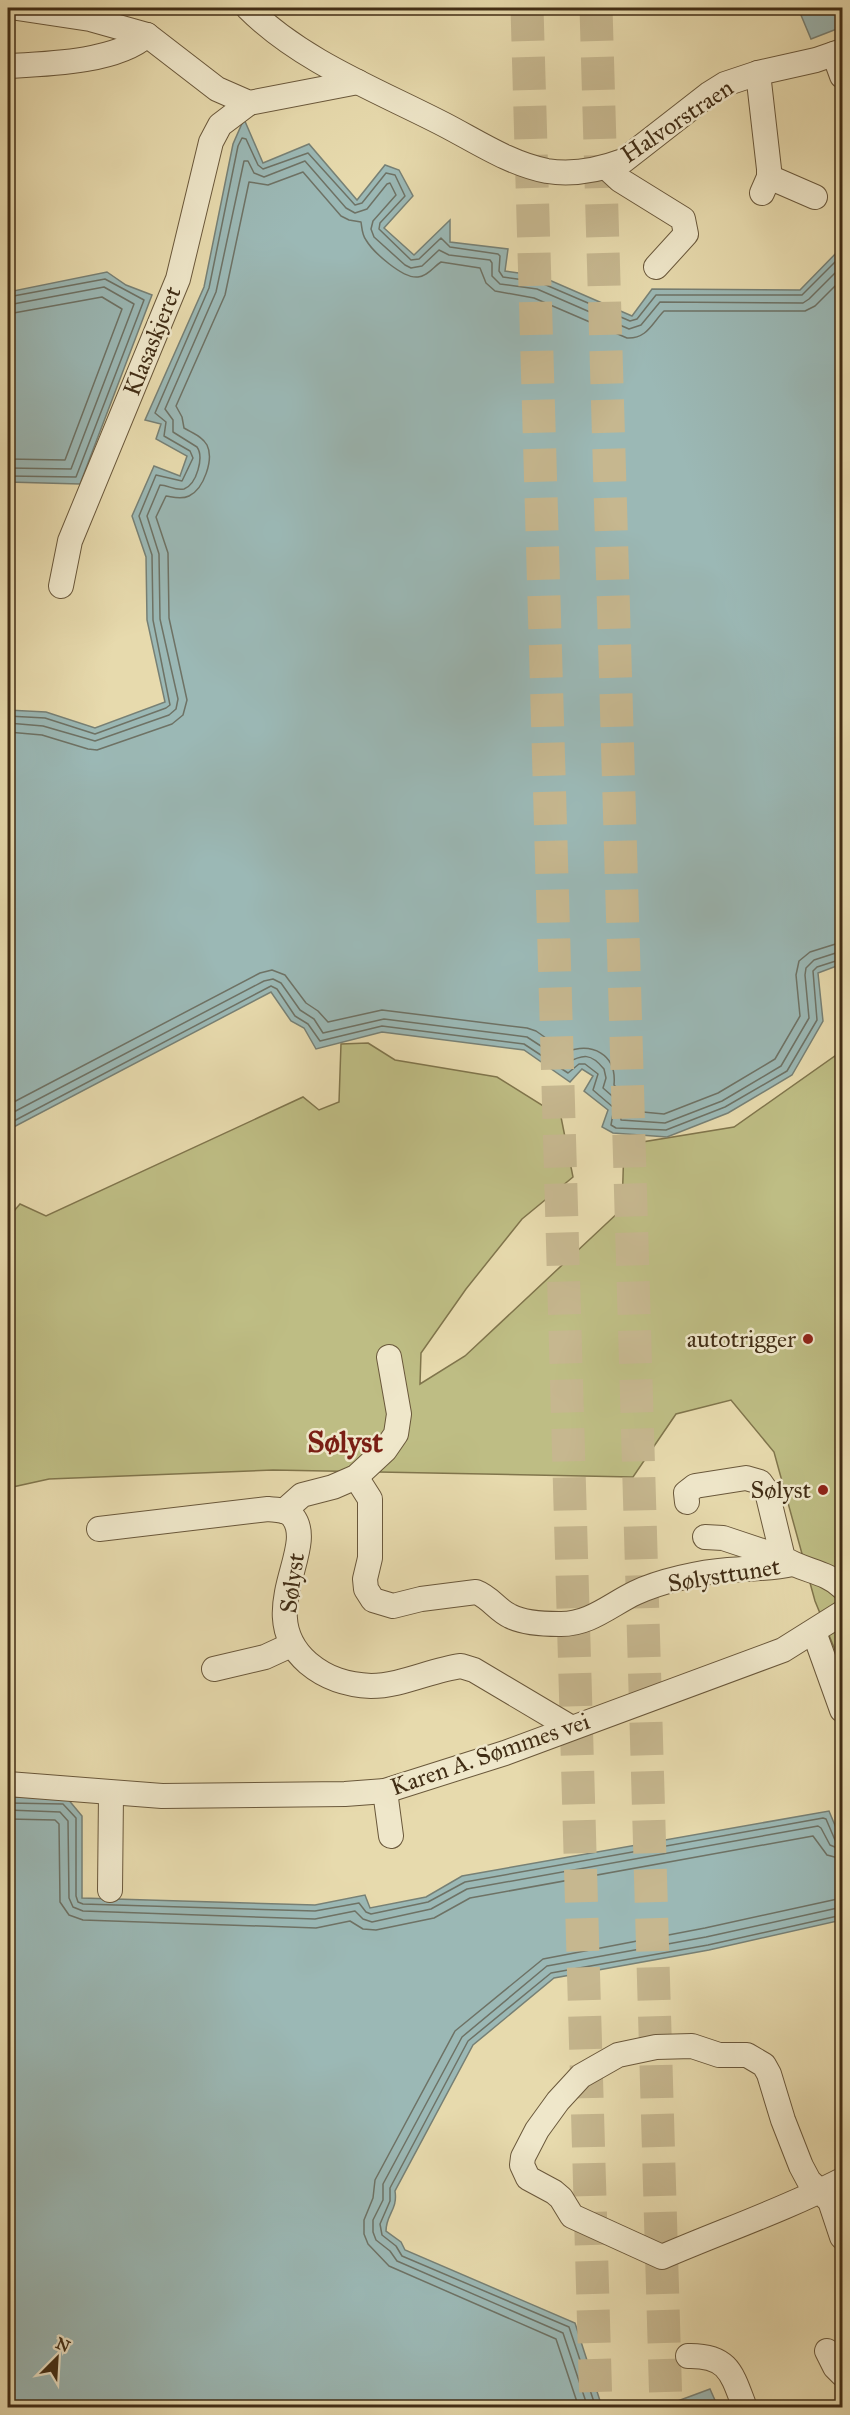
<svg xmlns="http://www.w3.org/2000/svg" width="850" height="2415" viewBox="0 0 850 2415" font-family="'IM FELL Great Primer',serif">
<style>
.green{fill:#bebd84;stroke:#80754c;stroke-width:1.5}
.water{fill:#9bb8b5;stroke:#778075;stroke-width:1.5}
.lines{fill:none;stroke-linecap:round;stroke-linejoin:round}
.shore{stroke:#6e7265;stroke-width:1.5}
.highway-tunnel{stroke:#c6b78f;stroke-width:33;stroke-dasharray:33 16;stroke-linecap:butt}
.minor-casing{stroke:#6a583b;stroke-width:26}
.minor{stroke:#efe7ca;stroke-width:24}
.poi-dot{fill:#8f2418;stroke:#efe7ca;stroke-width:2}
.labels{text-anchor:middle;stroke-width:5;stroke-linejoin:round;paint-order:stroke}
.street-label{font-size:24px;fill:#412d15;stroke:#efe7ca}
.poi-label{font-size:24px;fill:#412d15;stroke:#efe7ca;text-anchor:end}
.district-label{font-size:30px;font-weight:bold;fill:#7a1f14;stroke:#efe7ca}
</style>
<rect width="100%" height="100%" fill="#e7daad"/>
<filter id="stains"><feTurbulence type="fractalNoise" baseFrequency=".00333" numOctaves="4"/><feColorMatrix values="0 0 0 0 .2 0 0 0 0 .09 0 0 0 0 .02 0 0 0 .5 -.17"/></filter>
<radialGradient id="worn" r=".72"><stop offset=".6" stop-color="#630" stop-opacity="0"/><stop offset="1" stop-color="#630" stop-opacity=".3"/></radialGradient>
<path class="green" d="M368 1043 395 1060 497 1077 561 1117 573 1177 522 1219 466 1289 421 1353 420 1384 465 1356 622 1209 624 1145 734 1127 842 1051V1667L815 1601 774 1452 731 1400 676 1414 633 1477 273 1470 49 1479 8 1488V1218L20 1204 46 1216 303 1097 319 1110 339 1102 341 1044Z"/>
<g class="water">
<path d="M740 8H842V27L811 39 798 8 750 12Z"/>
<path d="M244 119 263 163 309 144 357 200 385 165 399 170 413 196 384 228 414 255 450 220V242L508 249 505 271 540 276 632 316 652 289 800 290 842 247V964L818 973 823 1021 792 1075 728 1113 667 1137 613 1133 602 1127 608 1110 584 1091 593 1076 582 1069 570 1082 524 1050 382 1032 316 1049 304 1028 291 1021 271 992 8 1130V710L46 712 95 728 165 702 147 620 146 557 132 516 154 466 180 476 187 456 156 439 161 424 145 420 204 287 233 144Z"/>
<path d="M107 272 126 285 152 295 80 484 8 482V292Z"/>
<path d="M8 1797 67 1798 82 1816V1898L315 1905 365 1895 370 1908 426 1897 462 1876 829 1811 842 1842V1920L709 1950 554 1978 473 2045 395 2191C398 2210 386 2214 386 2231L401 2242 405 2250 575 2323 602 2407 8 2408Z"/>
<path d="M710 2389 718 2407H677L675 2402Z"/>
</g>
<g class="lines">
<g class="shore">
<path d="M8 297 105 279 144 300 76 477 8 476"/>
<path d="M8 305 104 287 134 304 71 469 8 468"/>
<path d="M8 314 102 297 122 309 65 460 8 459"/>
<path d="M8 716 45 718 95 734 166 708 170 705 153 620 152 555 139 516 156 475 182 481 193 458 190 451 164 436 166 422 155 413 209 288 238 146 242 138 246 139 258 165 263 169 308 153 355 205 362 203 386 173 395 175 405 196 380 223 379 229 411 260 419 259 441 238 450 247 498 254 500 256 499 271 503 277 539 282 630 321 637 319 656 295H802L842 255"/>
<path d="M8 723 43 726 95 741 169 715 176 709 178 699 160 619 159 554 147 516 160 485C168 485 175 491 184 489 197 484 204 457 197 447L173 432V420L165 409 216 292 244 161H248L254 173 264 177 305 161 346 208 355 213 367 209 387 184 390 183 396 195 373 221 371 229 374 237 405 265 411 268 422 266 439 250 449 255 490 260 492 263V276L500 284 537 289 629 329 641 325 660 302 803 303 809 299 842 266"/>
<path d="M8 732 42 735 88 749 97 750 172 724 183 715 187 700 169 618 168 553 156 517 166 496C173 497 181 500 189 496 204 489 214 459 207 445 202 436 192 433 184 428L182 417 176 406 225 295 249 182 268 185 303 172 341 216 349 220 361 222C362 228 362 235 366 240 373 252 403 279 418 277 428 276 433 267 441 262L480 268 486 283 495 291 534 298 627 338C647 339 652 323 664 311H805L815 306 842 279"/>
<path d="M8 1105 260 973 272 970 285 975 306 1003 318 1011 328 1022 382 1010 527 1028 536 1031 566 1052C592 1042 617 1054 614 1085L627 1098 632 1111 664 1114 718 1093 775 1059 800 1016 796 975 799 961 810 952 842 942"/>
<path d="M8 1115 264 981 273 979 281 983 300 1010 314 1019 323 1033 384 1019 527 1037 567 1063C583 1054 591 1053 604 1069L606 1078 603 1088 619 1102 621 1120 665 1123 722 1101 781 1066 809 1018 805 975 806 968 814 960 842 951"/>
<path d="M8 1124 271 986 277 989 295 1016 308 1024 320 1041 382 1026 524 1044 568 1073 579 1064H585L598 1074 593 1090 614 1108 611 1125 616 1128 666 1130 725 1107 787 1071 817 1020 813 971 817 967 842 959"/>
<path d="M8 1803 63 1804 76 1818V1896L78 1902 83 1904 315 1911 359 1903 366 1912 371 1914 428 1902 465 1882 823 1818 826 1819 835 1840 842 1842"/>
<path d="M8 1810 60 1812 68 1821 69 1898 73 1907 83 1911 315 1919 355 1911 363 1919 372 1922 431 1909 467 1889 818 1826 821 1828 830 1845 842 1850"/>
<path d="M8 1819 55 1820 59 1824 60 1902 69 1915 83 1920 316 1928 350 1921 363 1929 376 1930 434 1918 470 1898 813 1836 827 1855 842 1859"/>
<path d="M579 2408 556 2339 389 2266 368 2244 364 2234V2220L373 2198 375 2180 455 2031 543 1959 705 1928 842 1898"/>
<path d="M588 2408 563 2333 397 2261 390 2251 376 2240 373 2232V2220L383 2200V2184L462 2037 547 1966 706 1937 842 1907"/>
<path d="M596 2408 569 2327 402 2256 396 2246 382 2235 380 2224 390 2201V2188L468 2041 551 1973 708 1945 842 1915"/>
</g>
<g class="highway-tunnel">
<path d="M527 8 596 2408"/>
<path d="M596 8 666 2408"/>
</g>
<defs>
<g id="minor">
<path d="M17 8 90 19 147 35 217 89 249 103 358 82"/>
<path d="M248 8C301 61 377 90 443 124 476 141 510 164 547 171 573 175 599 170 623 161L709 94 725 84 758 73 816 60 842 51"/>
<path d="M834 54 842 76"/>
<path d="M8 66C48 64 117 62 147 35"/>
<path d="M758 73 769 169V177L762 193"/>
<path d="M606 167 620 180 683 219 686 234 656 267"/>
<path d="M769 177 815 197"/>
<path d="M61 586 70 541 178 279 211 142 220 125 249 103"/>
<path d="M356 1477 370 1499V1558L365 1579 366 1589 373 1600 393 1606 421 1599 476 1592C490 1597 497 1610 510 1616 523 1623 544 1624 559 1624 589 1625 610 1605 635 1593 660 1581 701 1572 728 1570 750 1568 771 1569 792 1564"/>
<path d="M687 1502 686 1493 695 1486 746 1478 760 1482 767 1492 783 1558C802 1571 826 1571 842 1587"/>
<path d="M284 1511 302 1495 333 1487 356 1477 385 1450 396 1434 399 1414 389 1357"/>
<path d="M99 1529 268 1509C276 1510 287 1509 293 1517 318 1549 252 1614 308 1663 327 1679 347 1685 371 1686 401 1686 431 1670 461 1666L474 1670 570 1727"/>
<path d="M705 1537 723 1538 783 1558"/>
<path d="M814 1632 842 1710"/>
<path d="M214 1669 265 1657 291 1645"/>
<path d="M8 1784 162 1796 345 1794 385 1791 505 1753 783 1650 842 1613"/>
<path d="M385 1791 391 1836"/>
<path d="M110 1890 111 1794"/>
<path d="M842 2180C784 2210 722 2231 662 2257L572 2216 561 2198 554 2192 528 2178 522 2165 523 2157 537 2130 558 2101 581 2076 618 2055 656 2047 692 2046 719 2055H747L764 2065 769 2074 783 2120 801 2166 809 2181 830 2201 842 2237"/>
<path d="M827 2351 835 2367 842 2374"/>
<path d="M688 2356C729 2355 732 2374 745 2408"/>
</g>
</defs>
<use href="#minor" class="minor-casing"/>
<use href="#minor" class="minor"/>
</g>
<g class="poi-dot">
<circle cx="808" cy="1339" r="6"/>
<circle cx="823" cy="1490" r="6"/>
</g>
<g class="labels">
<g class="street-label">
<text transform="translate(677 121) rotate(-34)" y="8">Halvorstraen</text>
<text transform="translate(152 341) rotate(-68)" y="8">Klasaskjeret</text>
<text transform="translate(724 1575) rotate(-9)" y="8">Sølysttunet</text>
<text transform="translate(292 1583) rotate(-82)" y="8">Sølyst</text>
<text transform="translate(490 1754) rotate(-19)" y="8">Karen A. Sømmes vei</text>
</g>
<g class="poi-label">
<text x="796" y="1347">autotrigger</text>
<text x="811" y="1498">Sølyst</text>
</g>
<g class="district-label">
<text x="345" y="1452">Sølyst</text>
</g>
</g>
<rect width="850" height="2415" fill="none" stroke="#e7daad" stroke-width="30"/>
<rect x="9" y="9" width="832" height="2397" fill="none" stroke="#412d15" stroke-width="3"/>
<rect x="15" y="15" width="820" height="2385" fill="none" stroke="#412d15" stroke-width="1.5"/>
<g transform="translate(57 2358) rotate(24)" stroke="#efe7ca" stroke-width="4.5" paint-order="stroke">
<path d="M0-4.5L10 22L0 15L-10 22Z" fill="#412d15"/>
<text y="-9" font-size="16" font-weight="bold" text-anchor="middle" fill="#412d15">N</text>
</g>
<rect width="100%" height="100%" filter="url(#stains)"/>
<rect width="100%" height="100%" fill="url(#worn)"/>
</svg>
